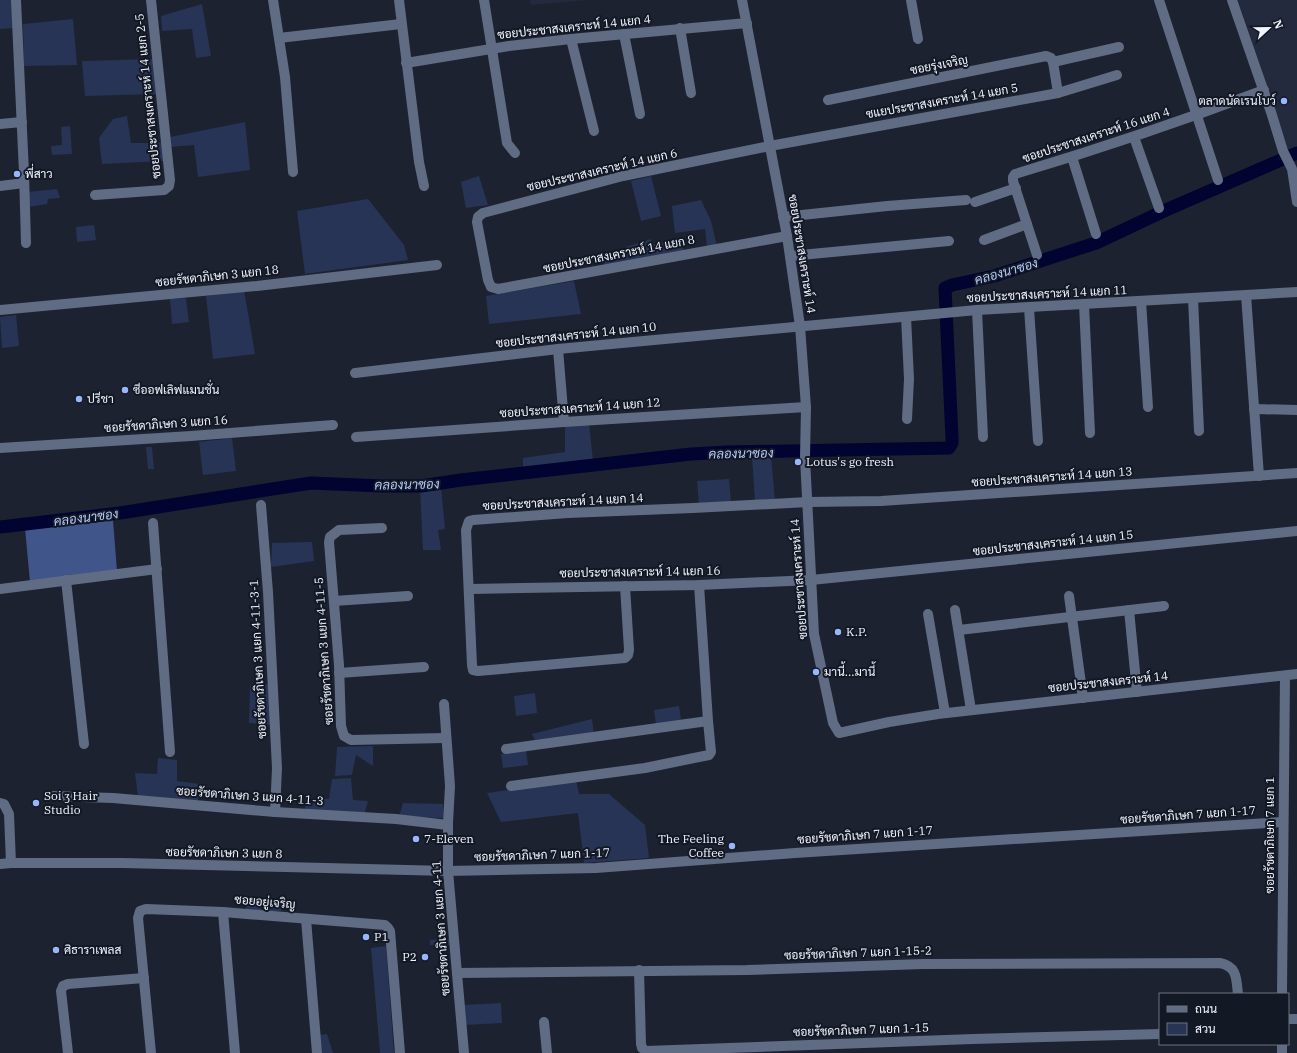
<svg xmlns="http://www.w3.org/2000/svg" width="1297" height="1053" viewBox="0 0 1297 1053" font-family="'IBM Plex Serif',Sarabun,serif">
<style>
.built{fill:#232a3d}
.green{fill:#273455}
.forest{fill:#40558a}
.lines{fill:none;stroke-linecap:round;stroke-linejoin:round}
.canal{stroke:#010331;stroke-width:13}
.minor{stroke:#606b84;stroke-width:10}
.tertiary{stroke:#606b84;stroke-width:10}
.poi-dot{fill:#98b5fd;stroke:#131825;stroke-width:1.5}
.labels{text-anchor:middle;stroke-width:4;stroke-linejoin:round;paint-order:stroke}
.street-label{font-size:12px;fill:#f0f4fe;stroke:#131825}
.poi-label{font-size:12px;fill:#f0f4fe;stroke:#131825;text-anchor:start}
.water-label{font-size:13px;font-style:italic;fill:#b3c8f9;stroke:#131825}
</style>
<rect width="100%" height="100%" fill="#1c222f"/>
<g class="built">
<path d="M530 0H588L531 5Z"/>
<path d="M1238 0H1297V149L1289 152Z"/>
</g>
<g class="green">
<path d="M0 0H13L15 28 0 29Z"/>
<path d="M202 4 211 56 196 58 192 29 162 31 161 16Z"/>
<path d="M73 19 77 65 24 66 23 24Z"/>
<path d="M155 59 157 94 85 96 82 61Z"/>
<path d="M127 116 131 143H162L164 161 102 164 99 138 113 119Z"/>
<path d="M245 122 250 170 198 177 194 145 170 147V137Z"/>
<path d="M70 126 72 154 52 155 51 146 62 145 61 127Z"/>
<path d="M479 176 488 205 466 208 461 182Z"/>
<path d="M651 176 661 216 641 221 631 181Z"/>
<path d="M57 189 60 198 48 199 47 204 28 207 27 192Z"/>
<path d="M368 199 404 245 408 260 305 274 297 211Z"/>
<path d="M701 200 711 221 717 246 707 247 705 229 675 233 672 206Z"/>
<path d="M94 225 96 240 77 242 76 227Z"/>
<path d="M681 237 684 252 605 268 603 257 627 252 626 247 651 239 652 245Z"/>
<path d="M574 281 581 314 489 324 486 296Z"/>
<path d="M244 290 255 354 213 359 206 296Z"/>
<path d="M186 298 189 322 172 324 170 299Z"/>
<path d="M16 315 19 346 2 348 0 317Z"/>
<path d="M589 423 593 461 523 469V458L565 452V426Z"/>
<path d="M232 438 236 471 203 475 199 442Z"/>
<path d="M146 447H152L154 469H148Z"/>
<path d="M771 455 775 501 755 503 752 457Z"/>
<path d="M729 479 731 502 699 504 697 481Z"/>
<path d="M441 487 445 529 438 530 441 550H423L420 489Z"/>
<path d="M312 542 314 561 271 567 272 543Z"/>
<path d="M268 684 272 725 249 723 250 686Z"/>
<path d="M535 693 537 713 516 716 514 696Z"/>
<path d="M679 706 681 720 656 724 654 710Z"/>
<path d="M592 719 594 734 535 740 532 734Z"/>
<path d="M373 746V766L356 755 352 775 335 776 337 747Z"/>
<path d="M526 750 528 765 503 768 501 754Z"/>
<path d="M158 758 177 760V781L199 784 198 801 138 797 135 773 157 774Z"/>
<path d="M351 778 353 800 368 801 364 815 305 809 306 798 329 799 332 779Z"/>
<path d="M576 780 579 794H609L645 825 649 858 584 863 578 813 501 822 487 793Z"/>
<path d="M403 803 443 804 444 818 399 817Z"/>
<path d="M246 898 262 899 261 910H246Z"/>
<path d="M266 899H282L281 911H265Z"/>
<path d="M449 939V945H430V940Z"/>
<path d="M386 946 394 1053H380L371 948Z"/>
<path d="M501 1003 502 1023 464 1025 463 1005Z"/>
<path d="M327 1034 333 1053H322L320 1035Z"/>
</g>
<path class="forest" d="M113 520 117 571 30 582 25 528Z"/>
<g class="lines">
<path class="canal" d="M0 527 120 513 311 483 382 486H421L461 480 691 454 728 452 949 448 952 443V438L945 288 952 285 994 276 1096 243 1166 210 1297 153"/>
<g class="minor">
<path d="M16 0 24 173 26 243"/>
<path d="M273 0 285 77 293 172"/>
<path d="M399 0 419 162 424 186"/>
<path d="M484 0 507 143 515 153"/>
<path d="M911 0 918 39"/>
<path d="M1159 0 1218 180"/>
<path d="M1232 0 1271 112 1283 151 1292 169 1297 202"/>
<path d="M680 28 691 93"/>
<path d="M624 34 640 114"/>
<path d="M279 38 401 24"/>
<path d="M571 39 594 131"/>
<path d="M1053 62 1119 47"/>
<path d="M406 63 509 46 571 39 747 23"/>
<path d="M828 100 1046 56 1051 58 1053 62 1058 93"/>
<path d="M0 124 22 122"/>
<path d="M1134 137 1159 208"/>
<path d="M1072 157 1096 234"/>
<path d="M0 186 24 183"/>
<path d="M95 195 164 190 169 186 170 180 151 0"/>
<path d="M975 202 1016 188"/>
<path d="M783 217 887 206 966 200"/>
<path d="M787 236 498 289 491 287 488 280 477 222 478 217 483 213 623 176 770 146 1058 93 1117 75"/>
<path d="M984 240 1027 224"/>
<path d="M1037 255 1013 181V177L1015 174C1099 149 1182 121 1264 90"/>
<path d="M790 256 949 241"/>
<path d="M1246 295 1259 476"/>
<path d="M1193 298 1199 431"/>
<path d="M1141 301 1148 407"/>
<path d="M1084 304 1090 433"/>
<path d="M1029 308 1038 441"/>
<path d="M0 310 257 286 437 265"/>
<path d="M977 310 983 437"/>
<path d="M906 317 909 379 907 419"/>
<path d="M558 349 564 422"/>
<path d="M355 373 558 349 977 310 1297 292"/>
<path d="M1254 409 1297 410"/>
<path d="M356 437 564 422 806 407"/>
<path d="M0 448 191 436 333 425"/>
<path d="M261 505 268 592 277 768 275 812"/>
<path d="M153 523 170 752"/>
<path d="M382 528 339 530 330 537 329 542 339 665 341 726 344 736 351 740 445 738"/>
<path d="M66 580 84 744"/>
<path d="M625 586 629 650 628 655 625 658 478 671 473 670 472 665 466 530 469 521 473 520 568 513 693 508 808 502 881 501 1297 473"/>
<path d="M0 589 157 569"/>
<path d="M470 589 699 585 811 580 1297 531"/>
<path d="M1069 596 1083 698"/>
<path d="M334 601 408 596"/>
<path d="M955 610 971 710"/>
<path d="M1129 610 1137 692"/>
<path d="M928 614 945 713"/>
<path d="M959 630 1164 606"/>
<path d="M339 673 424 667"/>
<path d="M444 704 450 786 448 823V871L464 1053"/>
<path d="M506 749 708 721"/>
<path d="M511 786 645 768 709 755 711 752 708 721 699 585"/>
<path d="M51 796 113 798 275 812 396 819 448 825"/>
<path d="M0 803 4 804 9 814 11 863"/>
<path d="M0 864 11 863H123L448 871 596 868 795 853 1282 822"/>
<path d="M223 912 235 1053"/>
<path d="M306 919 317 1053"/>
<path d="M639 970 641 1044 642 1048 646 1051 973 1039 1160 1034"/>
<path d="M457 973 747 970 923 964 1220 963C1238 967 1236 979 1238 994"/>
<path d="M1282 994 1285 676"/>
<path d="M1288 1019H1297"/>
<path d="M544 1022 547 1053"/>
<path d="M1282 1044V1053"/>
<path d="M68 1053 61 991 63 986 68 984 144 978"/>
<path d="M151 1053 138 918 140 911 146 909 223 912 385 925 388 928 390 931 400 1053"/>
</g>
<path class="tertiary" d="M742 0 787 236 800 326 806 407 805 458 814 634 833 723 839 733 889 722 938 714 1297 674"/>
</g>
<g class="poi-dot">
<circle cx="1284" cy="101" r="4"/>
<circle cx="17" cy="174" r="4"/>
<circle cx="125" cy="390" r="4"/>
<circle cx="79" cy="399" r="4"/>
<circle cx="798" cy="462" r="4"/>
<circle cx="838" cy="632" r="4"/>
<circle cx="816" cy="672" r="4"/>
<circle cx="36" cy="803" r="4"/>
<circle cx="416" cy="839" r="4"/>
<circle cx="732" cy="846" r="4"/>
<circle cx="366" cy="937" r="4"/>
<circle cx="56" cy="950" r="4"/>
<circle cx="425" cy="957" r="4"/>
</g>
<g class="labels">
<g class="street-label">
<text transform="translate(574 27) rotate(-6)" y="4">ซอยประชาสงเคราะห์ 14 แยก 4</text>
<text transform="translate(939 65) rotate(-11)" y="4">ซอยรุ่งเจริญ</text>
<text transform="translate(148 96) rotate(-96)" y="4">ซอยประชาสงเคราะห์ 14 แยก 2-5</text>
<text transform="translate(942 101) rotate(-10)" y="4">ซแยประชาสงเคราะห์ 14 แยก 5</text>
<text transform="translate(1096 135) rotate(-18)" y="4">ซอยประชาสงเคราะห์ 16 แยก 4</text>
<text transform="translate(602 170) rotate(-13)" y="4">ซอยประชาสงเคราะห์ 14 แยก 6</text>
<text transform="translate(619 254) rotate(-11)" y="4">ซอยประชาสงเคราะห์ 14 แยก 8</text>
<text transform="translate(802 254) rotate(81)" y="4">ซอยประชาสงเคราะห์ 14</text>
<text transform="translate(217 276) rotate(-6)" y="4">ซอยรัชดาภิเษก 3 แยก 18</text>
<text transform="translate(1047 294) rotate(-3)" y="4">ซอยประชาสงเคราะห์ 14 แยก 11</text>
<text transform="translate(576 335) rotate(-6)" y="4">ซอยประชาสงเคราะห์ 14 แยก 10</text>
<text transform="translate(580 408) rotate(-4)" y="4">ซอยประชาสงเคราะห์ 14 แยก 12</text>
<text transform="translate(166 424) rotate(-4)" y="4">ซอยรัชดาภิเษก 3 แยก 16</text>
<text transform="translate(1052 477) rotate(-4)" y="4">ซอยประชาสงเคราะห์ 14 แยก 13</text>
<text transform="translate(563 502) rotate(-3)" y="4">ซอยประชาสงเคราะห์ 14 แยก 14</text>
<text transform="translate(1053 543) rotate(-6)" y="4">ซอยประชาสงเคราะห์ 14 แยก 15</text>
<text transform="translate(640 572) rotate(-1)" y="4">ซอยประชาสงเคราะห์ 14 แยก 16</text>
<text transform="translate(799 579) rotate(-94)" y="4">ซอยประชาสงเคราะห์ 14</text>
<text transform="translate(324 651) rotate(-94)" y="4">ซอยรัชดาภิเษก 3 แยก 4-11-5</text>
<text transform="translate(258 659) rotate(-93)" y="4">ซอยรัชดาภิเษก 3 แยก 4-11-3-1</text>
<text transform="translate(1108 682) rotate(-6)" y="4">ซอยประชาสงเคราะห์ 14</text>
<text transform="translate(250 796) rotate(4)" y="4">ซอยรัชดาภิเษก 3 แยก 4-11-3</text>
<text transform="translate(1188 815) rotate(-4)" y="4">ซอยรัชดาภิเษก 7 แยก 1-17</text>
<text transform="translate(865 835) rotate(-4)" y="4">ซอยรัชดาภิเษก 7 แยก 1-17</text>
<text transform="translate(1270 835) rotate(-90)" y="4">ซอยรัชดาภิเษก 7 แยก 1</text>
<text transform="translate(224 853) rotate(1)" y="4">ซอยรัชดาภิเษก 3 แยก 8</text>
<text transform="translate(542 855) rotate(-2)" y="4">ซอยรัชดาภิเษก 7 แยก 1-17</text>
<text transform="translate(265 902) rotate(5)" y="4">ซอยอยู่เจริญ</text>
<text transform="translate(441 928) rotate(-94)" y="4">ซอยรัชดาภิเษก 3 แยก 4-11</text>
<text transform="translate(858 953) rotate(-2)" y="4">ซอยรัชดาภิเษก 7 แยก 1-15-2</text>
<text transform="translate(861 1030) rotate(-2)" y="4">ซอยรัชดาภิเษก 7 แยก 1-15</text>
</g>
<g class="poi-label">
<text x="1276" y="105" text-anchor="end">ตลาดนัดเรนโบว์</text>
<text x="25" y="178">พี่สาว</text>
<text x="133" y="394">ซีออฟเลิฟแมนชั่น</text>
<text x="87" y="403">ปรีชา</text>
<text x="806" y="466">Lotus's go fresh</text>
<text x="846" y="636">K.P.</text>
<text x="824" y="676">มานี้...มานี้</text>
<text x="44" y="800">Soi ʒ Hair<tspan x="44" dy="14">Studio</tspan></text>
<text x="424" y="843">7-Eleven</text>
<text x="724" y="843" text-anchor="end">The Feeling<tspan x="724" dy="14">Coffee</tspan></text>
<text x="374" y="941">P1</text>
<text x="64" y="954">ศิธาราเพลส</text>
<text x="417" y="961" text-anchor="end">P2</text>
</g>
<g class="water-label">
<text transform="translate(1006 271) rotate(-16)" y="5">คลองนาซอง</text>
<text transform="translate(741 453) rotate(-1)" y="5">คลองนาซอง</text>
<text transform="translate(407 484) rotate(-1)" y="5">คลองนาซอง</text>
<text transform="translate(86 517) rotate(-7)" y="5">คลองนาซอง</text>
</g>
</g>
<rect x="1159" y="993" width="130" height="52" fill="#131825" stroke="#6b707c"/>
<rect x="1167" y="1006" width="20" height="6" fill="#606b84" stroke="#6b707c"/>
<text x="1195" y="1013" font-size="12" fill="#f0f4fe">ถนน</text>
<rect x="1167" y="1023" width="20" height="12" fill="#273455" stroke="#6b707c"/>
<text x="1195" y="1033" font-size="12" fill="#f0f4fe">สวน</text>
<g transform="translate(1269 28) rotate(68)" stroke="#131825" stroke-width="3" paint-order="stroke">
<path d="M0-3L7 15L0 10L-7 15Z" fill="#f0f4fe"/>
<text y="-6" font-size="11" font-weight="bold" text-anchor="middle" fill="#f0f4fe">N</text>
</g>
</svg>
